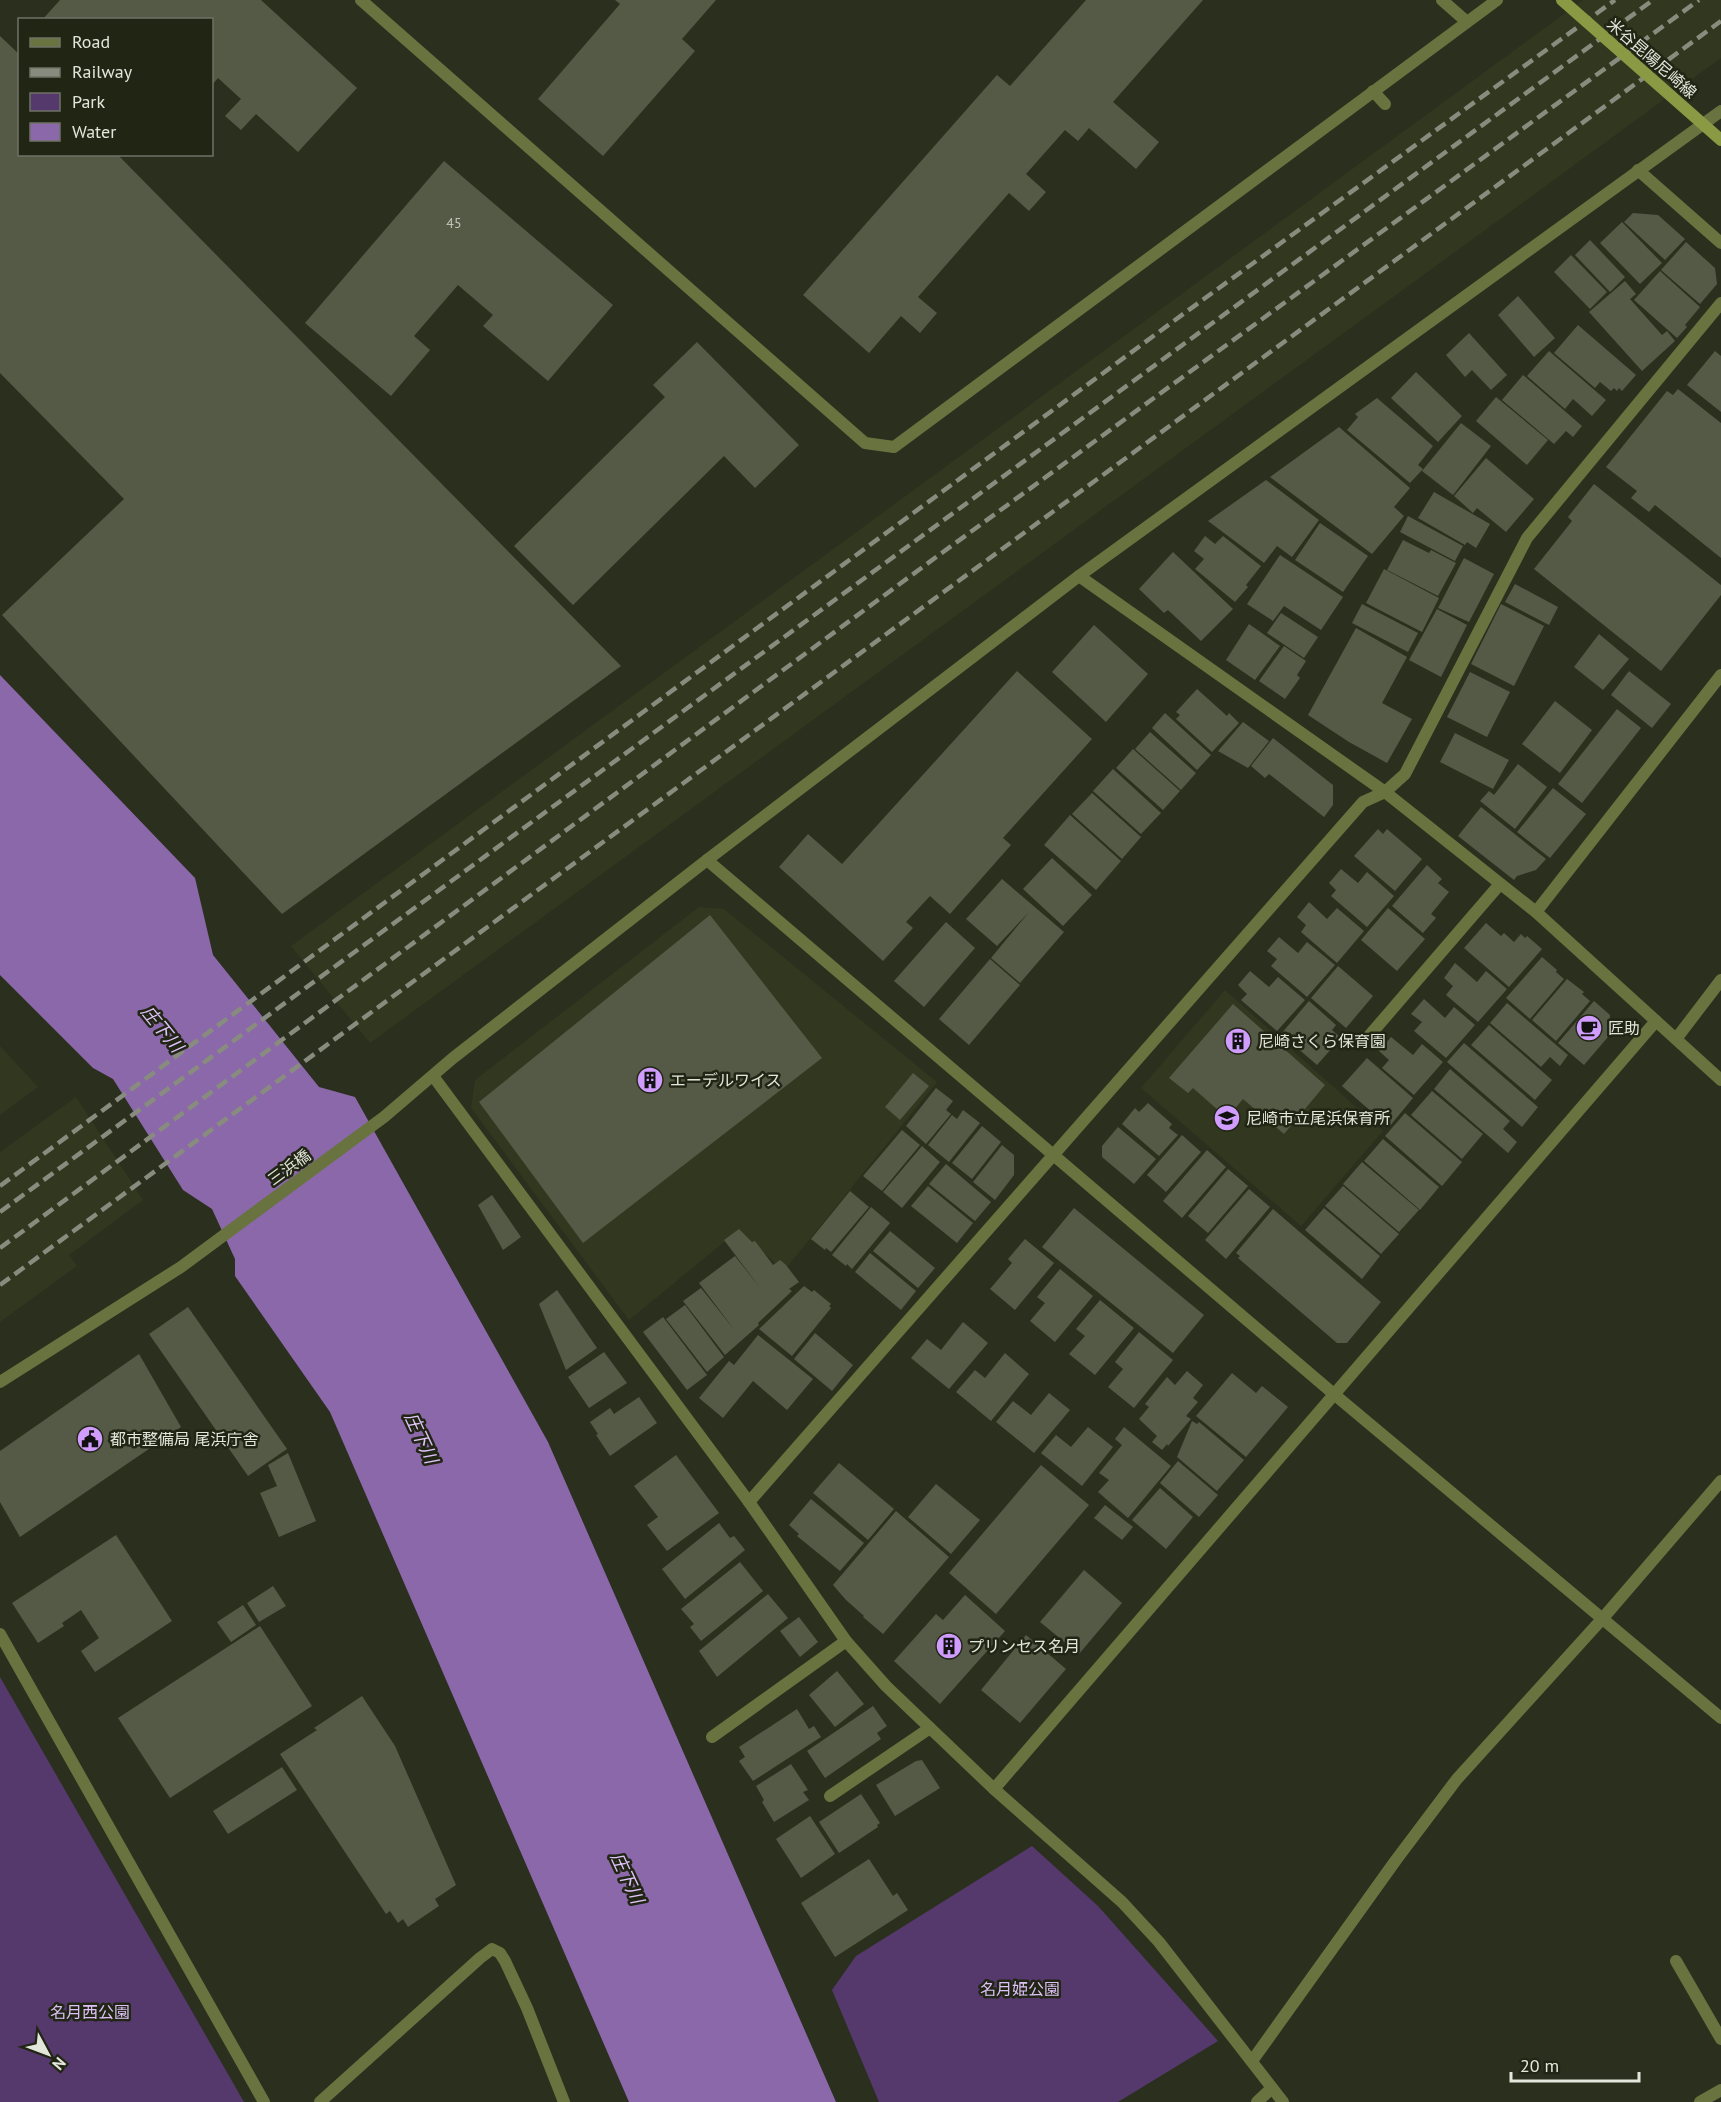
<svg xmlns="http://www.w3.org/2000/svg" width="1721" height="2102" viewBox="0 0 1721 2102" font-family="'PT Sans','Noto Sans JP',sans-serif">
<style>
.built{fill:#32371f}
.green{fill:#55396c}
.water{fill:#8b68aa}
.building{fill:#555a47}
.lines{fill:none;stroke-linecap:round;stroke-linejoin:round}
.service{stroke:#68733f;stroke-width:12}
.pedestrian{stroke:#68733f;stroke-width:12}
.minor{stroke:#68733f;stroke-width:12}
.tertiary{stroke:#68733f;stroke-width:12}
.rail{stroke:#888c7e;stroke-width:4.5;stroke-dasharray:12 6;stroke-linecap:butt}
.secondary-bridge{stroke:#8a9a44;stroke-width:12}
.labels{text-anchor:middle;stroke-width:5;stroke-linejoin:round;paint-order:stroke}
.number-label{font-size:14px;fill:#c0c3b6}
.street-label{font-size:16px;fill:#e3e6db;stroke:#212514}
.poi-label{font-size:16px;fill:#e3e6db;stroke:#212514;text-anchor:start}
.park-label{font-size:16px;fill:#dcc0f7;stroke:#212514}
.water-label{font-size:18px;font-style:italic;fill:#dfc3fb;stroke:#212514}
</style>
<rect width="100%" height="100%" fill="#2b2f1e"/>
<g class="built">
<path d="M1583 0H1721V58L370 1043 291 946Z"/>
<path d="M699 907 724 909 937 1082 784 1271 739 1230 629 1320 471 1108 475 1080Z"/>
<path d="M1225 990 1383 1131 1301 1226 1141 1088Z"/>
<path d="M0 1046 38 1087 0 1115Z"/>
<path d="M76 1097 143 1200 69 1255 77 1266 0 1322V1152Z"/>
</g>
<g class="green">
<path d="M0 1677 244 2102H0Z"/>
<path d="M1032 1846 1098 1906 1218 2041 1118 2102H879L832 1990 856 1956Z"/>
</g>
<path class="water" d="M0 675 195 878 213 955 319 1087 355 1097 548 1442 836 2102H629L330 1412 235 1276V1259L212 1209 183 1190 113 1079 93 1068 0 975Z"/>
<g class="building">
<path d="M60 0H261L357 88 298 152 256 114 241 130 225 116 241 99 218 78 212 85V20H42Z"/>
<path d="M615 0H716L682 39 695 51 603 156 538 99 620 4Z"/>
<path d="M1086 0H1203L1113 102 1159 142 1136 169 1089 128 1078 141 1065 130 1026 174 1046 192 1029 211 1009 193 918 297 937 313 920 333 901 316 869 353 803 295 997 75 1010 86Z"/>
<path d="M0 36 20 55V154H117L621 666 282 914 2 615 124 499 0 373Z"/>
<path d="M444 161 613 305 548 381 483 326 493 315 458 285 414 336 430 350 391 396 305 323Z"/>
<path d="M1633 213 1658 215 1685 239 1665 260 1624 222Z"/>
<path d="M1622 222 1662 263 1640 284 1600 243Z"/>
<path d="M1590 240 1625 277 1610 292 1575 255Z"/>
<path d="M1686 242 1715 268 1717 284 1700 304 1661 270Z"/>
<path d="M1571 255 1607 292 1590 309 1554 272Z"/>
<path d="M1660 271 1700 307 1685 325 1687 327 1677 338 1634 300Z"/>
<path d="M1625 281 1636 294 1630 299 1662 335 1667 331 1675 341 1642 371 1589 312Z"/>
<path d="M1518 296 1555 338 1534 357 1498 315Z"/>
<path d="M1578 325 1636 375 1622 391 1619 388 1617 391 1614 388 1611 391 1600 382 1595 388 1554 353Z"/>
<path d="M1469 333 1507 375 1491 390 1472 370 1465 377 1446 355Z"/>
<path d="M697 342 799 445 755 488 724 456 573 605 514 546 665 397 653 385Z"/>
<path d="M1549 351 1606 400 1592 416 1573 399 1565 409 1527 376Z"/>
<path d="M1715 351 1721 356V412L1687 385Z"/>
<path d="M1416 372 1462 416 1438 442 1391 398Z"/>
<path d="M1523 375 1582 426 1573 437 1566 431 1554 444 1502 400Z"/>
<path d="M1678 389 1721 423V558L1655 505 1649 512 1631 498 1637 491 1606 467 1667 391 1673 395Z"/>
<path d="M1496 397 1548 440 1527 465 1476 421Z"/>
<path d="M1377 398 1433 446 1418 465 1423 469 1410 483 1347 430 1358 417 1355 414Z"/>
<path d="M1461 423 1491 446 1453 495 1422 471Z"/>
<path d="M1339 427 1410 488 1394 507 1404 516 1372 554 1270 477Z"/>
<path d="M1486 458 1534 499 1506 532 1477 508 1473 513 1454 496Z"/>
<path d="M1266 480 1319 520 1292 557 1277 546 1264 563 1208 521Z"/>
<path d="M1594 484 1721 585V595L1661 671 1534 569 1572 521 1568 517Z"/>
<path d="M1434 492 1490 524 1476 548 1467 542 1465 545 1418 518Z"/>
<path d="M1408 516 1463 546 1455 561 1400 532Z"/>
<path d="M1320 523 1368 556 1343 592 1295 560Z"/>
<path d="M1205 536 1215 544 1223 536 1261 566 1246 585 1248 587 1235 602 1195 569 1204 559 1194 551Z"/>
<path d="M1403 540 1429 553 1431 550 1456 563 1438 596 1387 570Z"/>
<path d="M1173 552 1233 609 1201 641 1168 610 1164 613 1139 589Z"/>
<path d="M1280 555 1343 597 1321 630 1284 606 1273 621 1247 604Z"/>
<path d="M1464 558 1494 574 1469 622 1438 608Z"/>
<path d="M1384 569 1439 598 1422 632 1366 603Z"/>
<path d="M1515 584 1558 607 1549 625 1505 602Z"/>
<path d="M1362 604 1418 633 1408 652 1352 623Z"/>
<path d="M1501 604 1544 626 1514 686 1471 664Z"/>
<path d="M1437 609 1467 625 1441 677 1409 660Z"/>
<path d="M1281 613 1318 637 1304 658 1267 633Z"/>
<path d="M1249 624 1280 646 1255 680 1226 660Z"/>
<path d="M1094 625 1148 674 1106 722 1052 672Z"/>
<path d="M1356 628 1407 657 1382 703 1412 719 1387 763 1349 742 1308 715Z"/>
<path d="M1599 634 1629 659 1603 690 1574 667Z"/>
<path d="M1284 646 1306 661 1297 675 1300 678 1285 699 1259 681Z"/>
<path d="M1017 671 1092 739 1003 838 1011 845 950 914 930 896 906 922 913 928 883 961 779 867 808 834 842 864Z"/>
<path d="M1629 671 1671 704 1652 728 1611 695Z"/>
<path d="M1470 672 1510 692 1487 737 1447 717Z"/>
<path d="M1197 689 1227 716 1229 713 1239 723 1212 752 1176 719 1180 715 1176 712Z"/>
<path d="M1555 701 1592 730 1560 773 1522 744Z"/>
<path d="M1617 709 1641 728 1582 803 1558 784Z"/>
<path d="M1165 713 1211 755 1197 770 1152 728Z"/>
<path d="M1243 722 1269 741 1248 768 1218 751Z"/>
<path d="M1150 732 1196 773 1181 790 1135 749Z"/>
<path d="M1455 733 1509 760 1493 789 1440 762Z"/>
<path d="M1273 738 1333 785V805L1324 817 1269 774 1265 778 1251 766Z"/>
<path d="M1133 749 1180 791 1163 810 1116 768Z"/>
<path d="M1518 764 1547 787 1515 829 1480 801 1489 791 1494 795Z"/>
<path d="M1113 769 1161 813 1141 834 1093 791Z"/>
<path d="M1553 788 1586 814 1550 858 1517 832Z"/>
<path d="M1092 793 1141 837 1122 859 1072 814Z"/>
<path d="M1481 807 1546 859 1536 870 1517 876 1514 880 1458 836Z"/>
<path d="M1070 815 1121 861 1096 890 1044 845Z"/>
<path d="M1378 829 1383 834 1387 829 1422 859 1395 891 1354 856Z"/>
<path d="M1052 858 1092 895 1063 926 1023 889Z"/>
<path d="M1427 865 1442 879 1438 883 1449 892 1431 914 1436 918 1423 933 1392 906Z"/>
<path d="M1341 869 1358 883 1367 872 1394 896 1367 927 1331 896 1336 890 1329 883Z"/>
<path d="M1002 879 1064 932 1020 983 991 958 1029 912 997 946 966 919Z"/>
<path d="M1309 902 1327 919 1337 908 1364 931 1337 963 1301 932 1306 925 1297 917Z"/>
<path d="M1388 908 1425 939 1397 971 1361 940Z"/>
<path d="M710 915 822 1058 583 1243 479 1102Z"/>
<path d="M946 922 975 948 924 1007 894 981Z"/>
<path d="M1486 923 1501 936 1504 933 1514 942 1521 934 1525 938 1527 936 1542 949 1509 987 1464 948Z"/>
<path d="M1279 937 1298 953 1307 942 1335 965 1307 997 1271 966 1277 959 1267 951Z"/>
<path d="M1542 957 1557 970 1556 972 1564 979 1530 1019 1506 998Z"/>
<path d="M990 959 1020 985 969 1045 939 1019Z"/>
<path d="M1455 963 1477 982 1486 971 1507 989 1478 1022 1446 995 1453 986 1444 978Z"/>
<path d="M1338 966 1373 996 1346 1028 1311 998Z"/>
<path d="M1250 971 1269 987 1278 977 1305 1000 1277 1031 1241 1000 1247 994 1238 985Z"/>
<path d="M1567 979 1584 992 1582 994 1590 1001 1556 1041 1532 1020Z"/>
<path d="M1424 999 1445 1018 1454 1007 1475 1025 1446 1058 1414 1031 1422 1022 1411 1014Z"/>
<path d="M1309 1001 1336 1025 1332 1030 1341 1038 1317 1065 1281 1034Z"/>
<path d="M1594 1001 1610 1015 1608 1037 1584 1065 1558 1043Z"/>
<path d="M1507 1003 1568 1055 1560 1066 1550 1057 1541 1067 1490 1023Z"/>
<path d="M1233 1004 1325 1085 1284 1134 1243 1099 1227 1118 1193 1088 1188 1093 1169 1078Z"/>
<path d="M1489 1025 1552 1080 1535 1100 1471 1045Z"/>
<path d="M1391 1037 1413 1055 1422 1044 1443 1062 1414 1095 1382 1068 1389 1060 1379 1051Z"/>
<path d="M1464 1043 1538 1107 1522 1127 1447 1062Z"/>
<path d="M1367 1058 1413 1098 1389 1127 1342 1086Z"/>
<path d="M1450 1069 1510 1121 1503 1129 1517 1142 1508 1153 1434 1089Z"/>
<path d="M913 1073 929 1086 900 1120 885 1107Z"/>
<path d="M936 1088 953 1101 946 1110 951 1114 926 1144 906 1126Z"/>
<path d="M1432 1091 1483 1134 1462 1159 1411 1115Z"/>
<path d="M1148 1103 1172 1124 1169 1128 1178 1135 1159 1156 1122 1124 1135 1108 1139 1112Z"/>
<path d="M963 1110 980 1123 949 1162 928 1145 952 1115 957 1119Z"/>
<path d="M1405 1113 1462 1162 1442 1186 1385 1136Z"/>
<path d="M982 1126 1001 1142 972 1179 952 1163Z"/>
<path d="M1118 1127 1156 1159 1134 1184 1102 1157V1146Z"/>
<path d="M902 1130 920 1145 882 1191 863 1176Z"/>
<path d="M1182 1135 1201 1152 1166 1192 1147 1175Z"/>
<path d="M1383 1139 1439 1187 1420 1210 1364 1161Z"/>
<path d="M1002 1145 1014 1155V1175L995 1200 973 1182Z"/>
<path d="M922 1146 940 1162 902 1208 883 1192Z"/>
<path d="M1207 1150 1226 1167 1182 1218 1163 1201Z"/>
<path d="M1362 1162 1419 1210 1399 1232 1343 1184Z"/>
<path d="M946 1164 991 1202 975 1221 929 1184Z"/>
<path d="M1228 1169 1248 1186 1208 1233 1188 1216Z"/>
<path d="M928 1186 973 1223 957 1243 911 1206Z"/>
<path d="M1343 1186 1399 1234 1381 1254 1325 1206Z"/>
<path d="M1249 1189 1270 1207 1226 1259 1205 1240Z"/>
<path d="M850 1191 869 1207 831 1252 826 1248 825 1250 811 1239Z"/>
<path d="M492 1195 521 1237 503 1250 478 1205Z"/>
<path d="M871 1207 890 1223 852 1269 847 1264 846 1266 832 1255Z"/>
<path d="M1074 1208 1204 1315 1173 1353 1042 1247Z"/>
<path d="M1324 1208 1380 1256 1362 1279 1305 1230Z"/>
<path d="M1273 1209 1381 1302 1347 1343H1337L1238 1258 1240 1256 1236 1253Z"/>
<path d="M739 1229 752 1242 755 1241 773 1265 780 1260 786 1265 799 1282 789 1289 792 1291 758 1323 759 1325 725 1355 683 1301 701 1288 736 1332 699 1283 735 1256 761 1289 724 1240Z"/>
<path d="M890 1231 935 1268 918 1288 873 1251Z"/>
<path d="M1025 1239 1054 1263 1015 1310 990 1289 1012 1263 1008 1259Z"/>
<path d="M870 1253 916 1291 901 1310 855 1272Z"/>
<path d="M1060 1269 1093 1296 1055 1342 1030 1321 1045 1303 1037 1297Z"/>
<path d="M804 1286 812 1292 814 1290 831 1304 829 1306 831 1308 792 1356 759 1329Z"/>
<path d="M557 1290 597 1348 566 1370 539 1304Z"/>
<path d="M1100 1300 1134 1328 1095 1375 1069 1354 1085 1336 1076 1329Z"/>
<path d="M685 1305 724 1357 707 1372 666 1319Z"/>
<path d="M188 1307 287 1449 248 1476 149 1334Z"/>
<path d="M663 1317 707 1375 687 1390 643 1332Z"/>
<path d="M963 1322 988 1343 949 1389 911 1358 927 1339 941 1350Z"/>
<path d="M1139 1332 1173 1360 1134 1408 1108 1387 1123 1369 1115 1362Z"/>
<path d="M815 1333 853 1365 832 1391 794 1359Z"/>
<path d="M758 1335 813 1379 787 1410 753 1381 723 1418 699 1398 729 1361 734 1365Z"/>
<path d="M604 1352 627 1383 589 1408 568 1377Z"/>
<path d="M1005 1353 1029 1374 991 1421 956 1392 975 1370 985 1378Z"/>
<path d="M139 1354 181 1427 20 1537 0 1502V1451Z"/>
<path d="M1187 1371 1203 1385 1193 1398 1198 1402 1186 1416 1191 1419 1168 1446 1167 1444 1162 1450 1152 1442 1157 1436 1139 1419 1149 1407 1145 1404 1167 1377 1175 1385Z"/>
<path d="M1232 1373 1256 1393 1262 1386 1288 1407 1246 1457 1196 1416Z"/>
<path d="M1049 1393 1070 1410 1034 1453 996 1422 1013 1401 1031 1415Z"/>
<path d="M639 1397 657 1423 610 1456 596 1435 598 1434 590 1422 610 1408 614 1414Z"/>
<path d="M1192 1421 1197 1424 1199 1422 1244 1460 1217 1491 1177 1457Z"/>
<path d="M1088 1427 1113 1447 1082 1486 1041 1453 1056 1435 1071 1447Z"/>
<path d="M1124 1427 1171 1466 1128 1518 1098 1492 1109 1480 1099 1473 1122 1445 1115 1439Z"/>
<path d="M288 1453 316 1521 279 1537 260 1493 277 1486 268 1465Z"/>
<path d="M676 1455 719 1513 667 1551 647 1525 658 1517 634 1486Z"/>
<path d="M1178 1461 1218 1495 1199 1517 1160 1483Z"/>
<path d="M839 1463 894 1509 868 1540 813 1493Z"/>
<path d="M1041 1465 1089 1505 996 1614 949 1573Z"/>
<path d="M936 1484 980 1520 951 1554 908 1517Z"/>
<path d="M1160 1488 1193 1517 1166 1549 1132 1520Z"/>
<path d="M811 1499 864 1543 840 1571 797 1536 799 1534 789 1525Z"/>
<path d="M1105 1505 1133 1527 1122 1540 1094 1518Z"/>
<path d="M896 1511 949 1557 883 1634 863 1617 864 1616 846 1600 833 1585Z"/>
<path d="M719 1523 730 1538 734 1536 745 1550 685 1599 662 1569Z"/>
<path d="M116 1535 172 1621 95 1672 81 1651 99 1638 81 1610 62 1623 64 1626 38 1643 12 1603Z"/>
<path d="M740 1562 763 1591 701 1641 690 1627 694 1624 681 1609Z"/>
<path d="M1084 1570 1122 1603 1079 1654 1040 1622Z"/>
<path d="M273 1586 286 1606 259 1622 247 1603Z"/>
<path d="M768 1594 788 1618 717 1677 699 1651Z"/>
<path d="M965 1595 1005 1631 940 1704 894 1661 936 1614 943 1620Z"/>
<path d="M243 1605 256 1625 231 1642 217 1622Z"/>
<path d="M799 1617 818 1642 800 1657 780 1631Z"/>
<path d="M260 1626 312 1706 170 1798 118 1718Z"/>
<path d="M1026 1635 1066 1669 1020 1723 981 1690Z"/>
<path d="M837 1671 864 1704 835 1727 809 1695Z"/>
<path d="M362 1696 395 1746 456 1885 435 1899 439 1906 408 1927 403 1919 398 1923 390 1911 386 1914 280 1754 317 1730 314 1728Z"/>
<path d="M873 1706 887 1726 877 1733 881 1739 825 1778 807 1751Z"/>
<path d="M797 1709 809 1729 814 1726 821 1737 753 1781 739 1761 745 1757 739 1747Z"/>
<path d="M922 1760 940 1788 895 1816 876 1785 916 1761Z"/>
<path d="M791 1764 808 1790 803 1792 809 1800 774 1822 762 1802 764 1800 756 1786Z"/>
<path d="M282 1767 297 1790 228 1834 213 1811Z"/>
<path d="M861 1794 880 1823 877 1825 878 1827 839 1853 819 1822Z"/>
<path d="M810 1816 835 1854 801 1878 776 1839Z"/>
<path d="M869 1859 893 1896 897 1893 908 1910 835 1957 801 1903Z"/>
</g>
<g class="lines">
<g class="service">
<path d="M1676 1039 1721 980"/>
<path d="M1257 2102 1272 2088"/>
</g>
<path class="pedestrian" d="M1373 91 1385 104"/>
<g class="minor">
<path d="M361 0 865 443 894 447 1497 0"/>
<path d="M1442 0 1467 22"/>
<path d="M1638 170 1721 243"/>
<path d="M1079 576 1385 792 1536 912 1721 1080"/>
<path d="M707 860 1335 1395 1721 1718"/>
<path d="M1536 912 1721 675"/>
<path d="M1369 1036 1500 884"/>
<path d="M433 1076 749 1502 846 1641 886 1686 994 1789 1122 1902 1159 1942 1283 2102"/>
<path d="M0 1382 181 1267 384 1117 453 1058 707 860 1079 576 1721 111"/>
<path d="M749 1502 1363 802 1385 792 1405 774 1527 538 1721 303"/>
<path d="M0 1634 264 2102"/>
<path d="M712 1737 846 1641"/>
<path d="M994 1789 1656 1021"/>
<path d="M830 1796 930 1728"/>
<path d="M1676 1961 1721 2039"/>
<path d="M1252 2061 1396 1860 1457 1779 1603 1618 1721 1481"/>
<path d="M320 2102 480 1958 492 1949 500 1953 505 1961 527 2008 564 2102"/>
</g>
<path class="tertiary" d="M1700 2102 1721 2090"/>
<g class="rail">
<path d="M0 1186 1186 312 1615 0"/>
<path d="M0 1212 1653 0"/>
<path d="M0 1248 939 555 1699 0"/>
<path d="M0 1285 1721 21"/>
</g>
<path class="secondary-bridge" d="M1562 0 1721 140"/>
</g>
<defs>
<symbol id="cafe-disc" viewBox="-11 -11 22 22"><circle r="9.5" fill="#d09dfe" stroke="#212514"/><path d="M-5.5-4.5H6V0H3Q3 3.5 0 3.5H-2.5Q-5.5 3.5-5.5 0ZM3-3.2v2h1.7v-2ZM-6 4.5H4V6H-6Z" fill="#111"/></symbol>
<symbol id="building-disc" viewBox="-11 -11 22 22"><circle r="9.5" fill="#d09dfe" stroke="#212514"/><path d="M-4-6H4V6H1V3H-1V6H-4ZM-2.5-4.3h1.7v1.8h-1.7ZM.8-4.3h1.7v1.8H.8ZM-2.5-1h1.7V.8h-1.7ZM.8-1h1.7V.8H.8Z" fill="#111"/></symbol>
<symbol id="school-disc" viewBox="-11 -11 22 22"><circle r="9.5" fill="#d09dfe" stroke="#212514"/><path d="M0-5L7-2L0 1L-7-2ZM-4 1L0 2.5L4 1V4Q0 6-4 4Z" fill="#111"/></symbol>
<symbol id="civic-disc" viewBox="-11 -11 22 22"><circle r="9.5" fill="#d09dfe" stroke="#212514"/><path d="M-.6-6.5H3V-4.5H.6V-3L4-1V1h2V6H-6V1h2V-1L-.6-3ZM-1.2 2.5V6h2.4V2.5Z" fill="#111"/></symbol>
</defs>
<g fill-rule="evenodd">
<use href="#cafe-disc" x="1574" y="1013" width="30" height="30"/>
<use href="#building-disc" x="1223" y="1026" width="30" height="30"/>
<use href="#building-disc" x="635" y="1065" width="30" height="30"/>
<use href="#school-disc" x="1212" y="1103" width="30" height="30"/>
<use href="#civic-disc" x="75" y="1424" width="30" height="30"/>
<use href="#building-disc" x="934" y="1631" width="30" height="30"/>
</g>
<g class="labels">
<g class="number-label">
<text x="454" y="228">45</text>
</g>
<g class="street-label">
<text transform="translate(1652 58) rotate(41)" y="6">米谷昆陽尼崎線</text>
<text transform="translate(289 1167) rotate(-36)" y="6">三浜橋</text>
</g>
<g class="poi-label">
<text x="1608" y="1034">匠助</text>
<text x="1258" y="1047">尼崎さくら保育園</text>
<text x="670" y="1086">エーデルワイス</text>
<text x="1246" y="1124">尼崎市立尾浜保育所</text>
<text x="110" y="1445">都市整備局 尾浜庁舎</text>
<text x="968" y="1652">プリンセス名月</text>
</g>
<g class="park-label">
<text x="1020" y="1995">名月姫公園</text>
<text x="90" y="2018">名月西公園</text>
</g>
<g class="water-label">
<text transform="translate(162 1029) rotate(51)" y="6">庄下川</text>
<text transform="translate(421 1438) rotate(65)" y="6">庄下川</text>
<text transform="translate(627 1878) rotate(65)" y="6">庄下川</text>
</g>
</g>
<rect x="18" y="18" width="195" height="138" fill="#212514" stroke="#6f7264" stroke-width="1.5"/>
<rect x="30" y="38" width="30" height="9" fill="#68733f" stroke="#6f7264" stroke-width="1.5"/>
<text x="72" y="48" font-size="18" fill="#e3e6db">Road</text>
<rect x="30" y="68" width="30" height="9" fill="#888c7e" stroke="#6f7264" stroke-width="1.5"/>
<text x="72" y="78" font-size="18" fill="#e3e6db">Railway</text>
<rect x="30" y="93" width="30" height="18" fill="#55396c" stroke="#6f7264" stroke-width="1.5"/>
<text x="72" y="108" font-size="18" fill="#e3e6db">Park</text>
<rect x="30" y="123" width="30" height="18" fill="#8b68aa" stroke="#6f7264" stroke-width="1.5"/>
<text x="72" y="138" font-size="18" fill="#e3e6db">Water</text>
<g transform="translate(48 2054) rotate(131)" stroke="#212514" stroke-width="4.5" paint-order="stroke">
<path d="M0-4.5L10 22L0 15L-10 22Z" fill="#e3e6db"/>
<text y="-9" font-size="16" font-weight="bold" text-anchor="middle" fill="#e3e6db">N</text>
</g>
<path d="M1511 2072v9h128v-9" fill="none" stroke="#e3e6db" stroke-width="3"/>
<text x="1520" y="2072" font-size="18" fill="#e3e6db" stroke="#212514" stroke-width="4.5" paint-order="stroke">20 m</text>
</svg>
